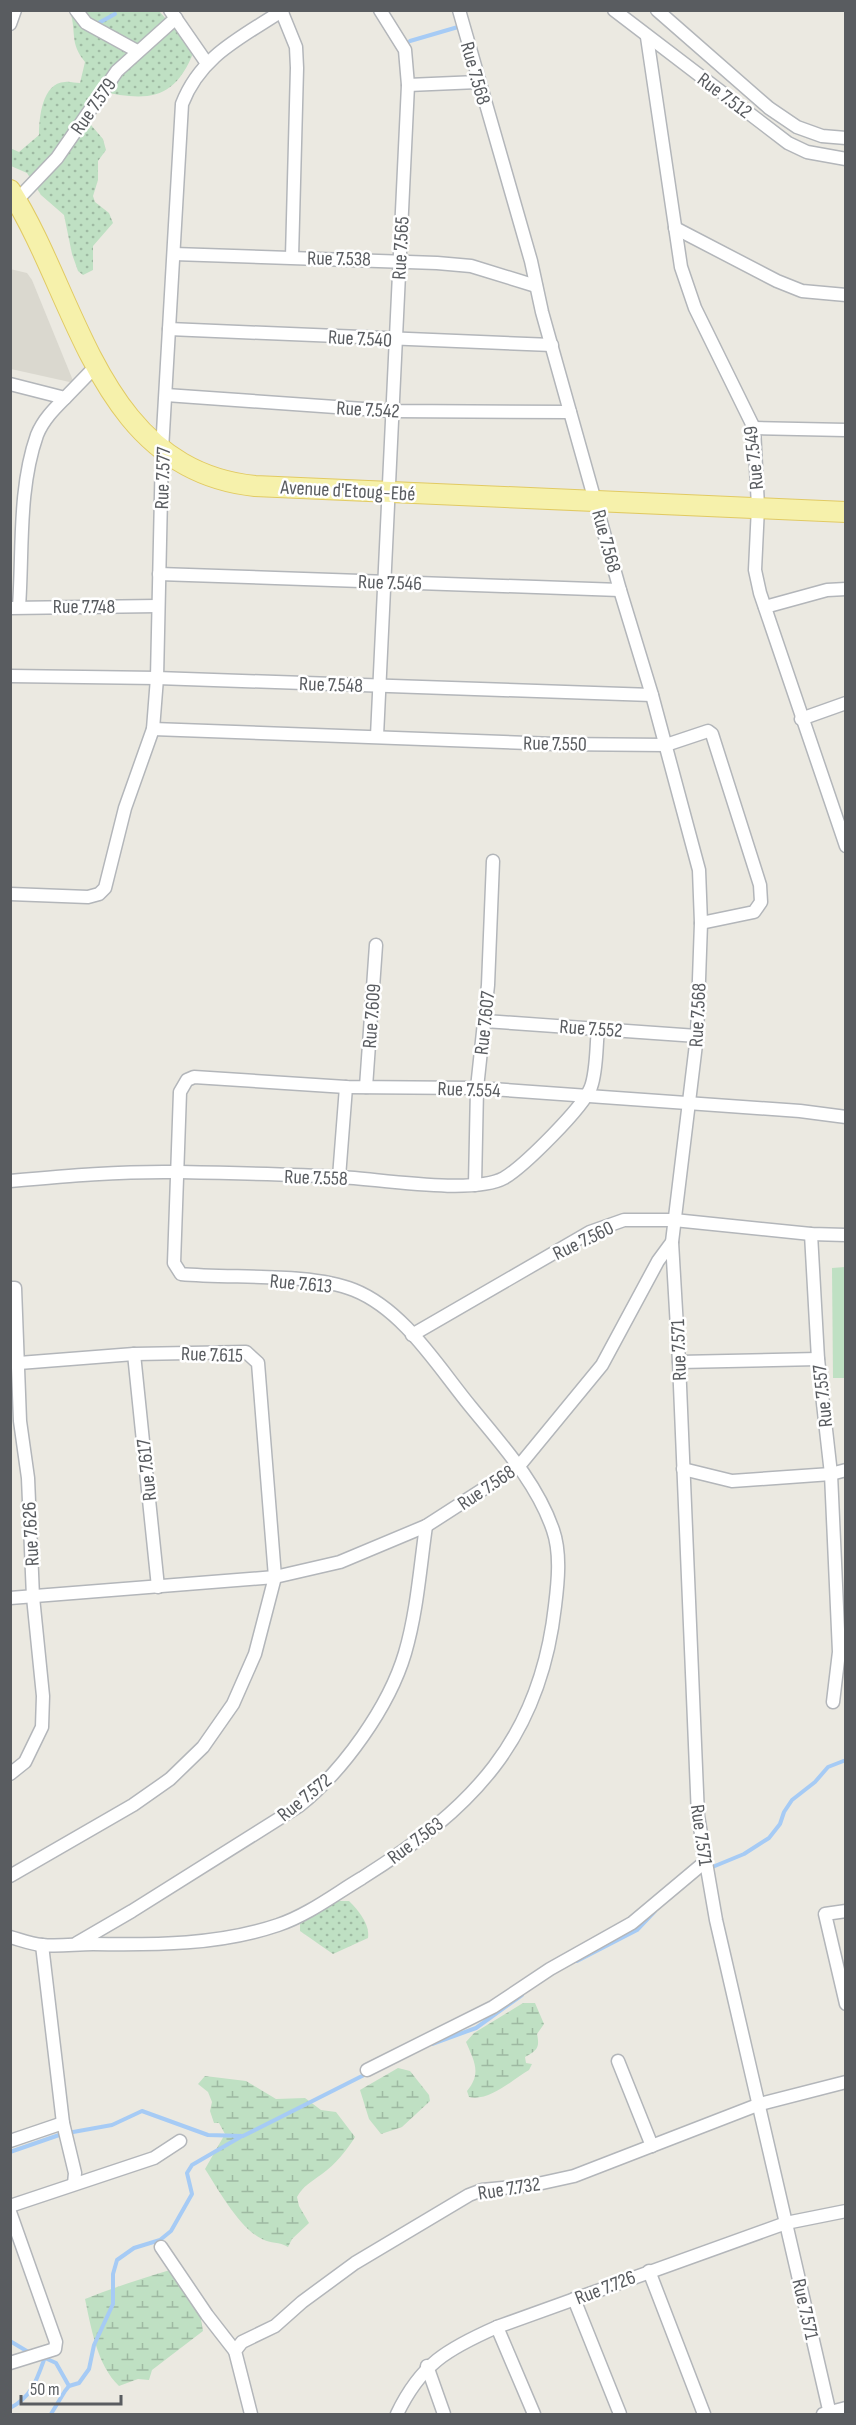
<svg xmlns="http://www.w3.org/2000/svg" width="856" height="2425" viewBox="0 0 856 2425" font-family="'Sofia Sans Condensed',sans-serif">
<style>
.education{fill:#dad8cf}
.grass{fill:url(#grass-dots)}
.wetland{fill:url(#wetland-marsh)}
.garden{fill:#bfe0c3}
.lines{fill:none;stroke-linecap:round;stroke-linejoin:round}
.stream{stroke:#a6cbf5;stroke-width:4}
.street-casing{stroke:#b3b6ba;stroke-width:15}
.primary-casing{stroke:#e1ca63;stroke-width:22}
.street{stroke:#fff;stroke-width:12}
.primary{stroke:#f6f1ab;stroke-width:20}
.labels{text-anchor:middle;stroke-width:5;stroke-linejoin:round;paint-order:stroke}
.street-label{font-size:20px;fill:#595c60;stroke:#fff}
</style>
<defs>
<pattern id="grass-dots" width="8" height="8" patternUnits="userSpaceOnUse" patternTransform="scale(1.5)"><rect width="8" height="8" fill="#bfe0c3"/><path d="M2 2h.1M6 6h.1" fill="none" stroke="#9eb9a2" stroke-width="1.8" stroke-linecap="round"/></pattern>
<pattern id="wetland-marsh" width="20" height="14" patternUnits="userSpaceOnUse" patternTransform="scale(1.5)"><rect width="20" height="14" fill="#bfe0c3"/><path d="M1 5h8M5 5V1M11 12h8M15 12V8" fill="none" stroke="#9eb9a2"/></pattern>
</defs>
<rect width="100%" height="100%" fill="#ebe9e1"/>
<path class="education" d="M10 269 27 273 32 280 74 383 11 369Z"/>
<g class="grass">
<path d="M70 11H159L194 51C174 102 147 101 98 91L94 95 95 113 91 125 103 139 106 150 98 161V180L93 196 95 202 109 213 113 223 93 246V270L83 275 78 271 72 254 64 215 41 195 27 173 11 166 10 148 19 152 39 135C39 118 42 83 65 82 69 81 75 83 80 83L85 62C69 42 77 33 70 11Z"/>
<path d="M338 1901H349C358 1910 370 1924 368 1938L333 1954 300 1931V1924Z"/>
</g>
<g class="wetland">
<path d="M523 2003H535L544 2024 537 2034C540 2048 537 2050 525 2057L526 2063 532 2064 529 2070C512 2080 489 2102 469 2097L467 2091C482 2073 474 2061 466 2042L474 2033Z"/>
<path d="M398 2068 410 2071 429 2095 430 2101 402 2127 381 2134 369 2119 360 2090Z"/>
<path d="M205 2076 246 2081 276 2099 305 2098 321 2110 336 2112 355 2137C347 2150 335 2165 322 2174 311 2182 303 2186 297 2197L299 2206 309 2223 292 2239 288 2247C279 2241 271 2244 262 2239 240 2229 218 2189 205 2169L225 2134 219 2123H214L210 2111 212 2102 208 2092 198 2084Z"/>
<path d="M170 2270 200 2314 203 2331 152 2370 149 2380 138 2379 119 2386C97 2365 91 2327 85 2299 112 2288 141 2279 170 2270Z"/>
</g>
<path class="garden" d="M845 1267V1378H833L832 1268Z"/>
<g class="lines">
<g class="stream">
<path d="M95 25 115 14"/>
<path d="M410 41 458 27"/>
<path d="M710 1868 744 1854 769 1838 780 1824 784 1812 792 1800 815 1782 828 1767 846 1760"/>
<path d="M577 1961 637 1930 655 1911"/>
<path d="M432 2044 476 2028 522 1995"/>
<path d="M10 2152 62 2134 112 2125 142 2111 208 2135 243 2136 368 2073"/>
<path d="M10 2341 30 2353"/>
<path d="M43 2357 56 2363 69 2386"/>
<path d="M10 2408C32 2397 37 2379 45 2357"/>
<path d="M51 2414 65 2391 69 2386 79 2383 89 2369 94 2345 113 2304V2274L117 2260 134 2248 160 2240 171 2231 192 2194 187 2173 192 2165 242 2136"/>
</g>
<defs>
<g id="street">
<path d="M76 10 86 23 137 51"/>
<path d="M170 10 206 62"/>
<path d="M281 10 296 47 297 68 292 257"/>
<path d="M614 10 788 143 807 152 846 159"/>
<path d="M657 10 769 108 797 127 822 136 846 138"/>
<path d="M10 24 15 10"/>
<path d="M647 37 681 267 695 308 754 428 758 507 755 570 760 593 846 846"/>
<path d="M408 85 478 82"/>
<path d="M17 200 57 158 117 71 176 18"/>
<path d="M675 228 777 281 802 291 846 295"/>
<path d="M174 254 437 263 471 266 536 286"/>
<path d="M169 329 552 345"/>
<path d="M10 384 65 398 95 367"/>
<path d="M166 395 392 411 570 412"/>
<path d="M754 428 846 430"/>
<path d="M159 574 620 590"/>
<path d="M19 607C23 551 18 489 37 435 43 420 54 409 65 398"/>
<path d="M765 607 827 590 846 589"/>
<path d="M10 608 158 606"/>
<path d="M10 676 157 678 652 695"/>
<path d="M801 719 846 703"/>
<path d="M153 729 556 744 666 745 708 731 712 734 760 885 761 902 754 912 701 923"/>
<path d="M377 736 408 85 405 50 380 10"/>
<path d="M10 894 88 897 99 894 105 888 125 808 153 729 157 678 162 450 182 104C201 55 241 38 283 10"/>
<path d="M485 1021 697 1036"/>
<path d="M366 1087 376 945"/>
<path d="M339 1177 346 1087"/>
<path d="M10 1181C66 1176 122 1171 178 1172 232 1173 287 1174 341 1177 379 1179 473 1195 504 1178 523 1167 583 1108 591 1087 597 1070 596 1047 598 1029"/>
<path d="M475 1185 477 1088 488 985 493 861"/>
<path d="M811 1234 818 1359 831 1474 839 1652 833 1702"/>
<path d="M672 1242 679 1362 698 1816 716 1920 830 2414"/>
<path d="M10 1288H15L20 1421 28 1478 33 1597 43 1696 42 1727 25 1762 10 1774"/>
<path d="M412 1335 590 1232 624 1220H674L811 1234 846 1235"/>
<path d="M134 1354 158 1587"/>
<path d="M679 1362 818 1359"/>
<path d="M683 1469 732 1481 831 1474 846 1470"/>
<path d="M10 1598 275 1577 340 1562 426 1526 519 1466 602 1365 658 1261 672 1242 697 1036 701 923 699 870 652 695 620 590 542 312 531 261 459 10"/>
<path d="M10 1876 133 1805 170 1779 203 1747 233 1704 255 1654 275 1577 258 1363 246 1352 134 1354 19 1363"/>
<path d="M846 1911 825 1914 846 2004"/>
<path d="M10 1937C21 1940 31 1944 42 1945 58 1947 76 1944 93 1944 155 1945 219 1945 278 1925 308 1915 335 1894 362 1878 472 1809 540 1740 555 1606 558 1582 561 1553 553 1530 537 1483 502 1445 471 1407 438 1367 404 1310 354 1290 310 1272 231 1279 181 1274L174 1263 180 1092 187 1080 194 1077 346 1087 477 1088 800 1111 846 1117"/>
<path d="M77 1943 132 1911 299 1806C343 1771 389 1707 405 1653 417 1612 420 1568 426 1526"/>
<path d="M42 1945 63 2123 75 2173 74 2184"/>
<path d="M618 2061 652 2146"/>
<path d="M367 2070 493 2007 550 1969 632 1923 706 1861"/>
<path d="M10 2141 63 2123"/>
<path d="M10 2206 154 2158 180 2141"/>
<path d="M10 2212 56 2342 55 2349 10 2363"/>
<path d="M161 2247 207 2315 235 2351"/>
<path d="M649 2271 704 2414"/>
<path d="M574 2299 620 2414"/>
<path d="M497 2327 534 2414"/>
<path d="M427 2366 444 2414"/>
<path d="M251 2414 235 2351 242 2342 275 2326 302 2302 355 2263 469 2195 482 2190 533 2185 574 2176 760 2104 846 2082"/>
<path d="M397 2414C421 2364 447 2349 497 2327L786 2223 846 2211"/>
<path d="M823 2414 846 2408"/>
</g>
<path id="primary" d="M10 190C79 299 99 470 255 486L846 512"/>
</defs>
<use href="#street" class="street-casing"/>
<use href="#primary" class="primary-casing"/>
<use href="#street" class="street"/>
<use href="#primary" class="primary"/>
</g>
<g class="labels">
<g class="street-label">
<text transform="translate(476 73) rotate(74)" y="7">Rue 7.568</text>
<text transform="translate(725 95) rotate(37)" y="7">Rue 7.512</text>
<text transform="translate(93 106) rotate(-55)" y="7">Rue 7.579</text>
<text transform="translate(400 248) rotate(-87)" y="7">Rue 7.565</text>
<text transform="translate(339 258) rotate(1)" y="7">Rue 7.538</text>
<text transform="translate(360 338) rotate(3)" y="7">Rue 7.540</text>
<text transform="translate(368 409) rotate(3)" y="7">Rue 7.542</text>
<text transform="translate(753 458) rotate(-96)" y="7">Rue 7.549</text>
<text transform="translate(162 478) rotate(-88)" y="7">Rue 7.577</text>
<text transform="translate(348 490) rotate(3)" y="7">Avenue d'Etoug-Ebé</text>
<text transform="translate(607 541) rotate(75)" y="7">Rue 7.568</text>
<text transform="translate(390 582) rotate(2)" y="7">Rue 7.546</text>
<text x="84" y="613">Rue 7.748</text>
<text transform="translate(331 684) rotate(2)" y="7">Rue 7.548</text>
<text transform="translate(555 743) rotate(1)" y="7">Rue 7.550</text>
<text transform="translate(697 1015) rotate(-87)" y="7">Rue 7.568</text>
<text transform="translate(371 1016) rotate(-86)" y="7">Rue 7.609</text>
<text transform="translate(484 1023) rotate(-84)" y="7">Rue 7.607</text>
<text transform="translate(591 1028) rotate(4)" y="7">Rue 7.552</text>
<text transform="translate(469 1089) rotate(2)" y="7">Rue 7.554</text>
<text transform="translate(316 1177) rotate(2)" y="7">Rue 7.558</text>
<text transform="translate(583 1240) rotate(-26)" y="7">Rue 7.560</text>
<text transform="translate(301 1283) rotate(5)" y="7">Rue 7.613</text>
<text transform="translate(678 1350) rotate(-92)" y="7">Rue 7.571</text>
<text transform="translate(212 1354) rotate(2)" y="7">Rue 7.615</text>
<text transform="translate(822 1396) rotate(-96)" y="7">Rue 7.557</text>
<text transform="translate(146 1470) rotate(-96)" y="7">Rue 7.617</text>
<text transform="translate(486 1487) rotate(-34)" y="7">Rue 7.568</text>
<text transform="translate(30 1534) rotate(-93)" y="7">Rue 7.626</text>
<text transform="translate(304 1797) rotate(-39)" y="7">Rue 7.572</text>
<text transform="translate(702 1835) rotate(82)" y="7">Rue 7.571</text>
<text transform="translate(415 1840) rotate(-37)" y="7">Rue 7.563</text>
<text transform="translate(509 2188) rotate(-9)" y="7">Rue 7.732</text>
<text transform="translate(605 2287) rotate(-21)" y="7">Rue 7.726</text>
<text transform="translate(806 2309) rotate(77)" y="7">Rue 7.571</text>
</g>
</g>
<rect width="856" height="2425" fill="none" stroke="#595c60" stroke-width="24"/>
<path d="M21 2395v9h100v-9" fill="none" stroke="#595c60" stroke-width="3"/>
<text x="30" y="2395" font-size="18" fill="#595c60" stroke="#ffffff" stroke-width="4.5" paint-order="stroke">50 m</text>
</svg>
